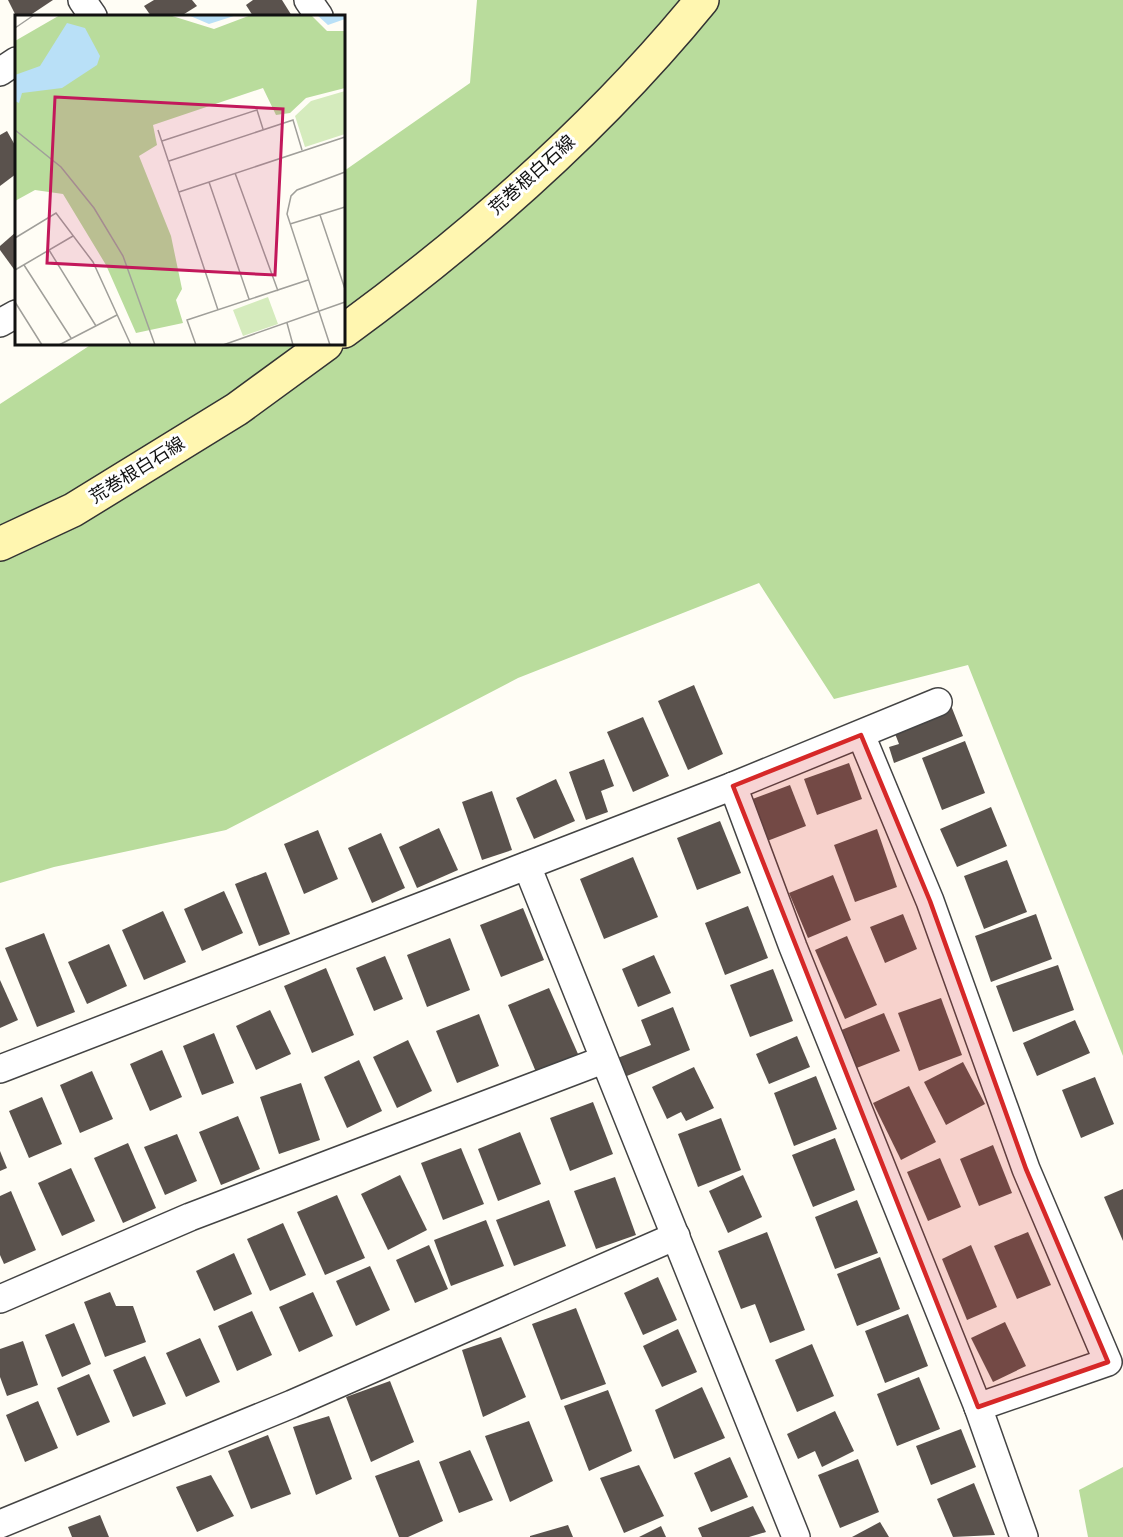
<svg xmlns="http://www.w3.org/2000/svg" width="1123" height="1537" viewBox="0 0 1123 1537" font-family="'PT Serif','Noto Sans JP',serif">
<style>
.forest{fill:#b9dc9c}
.building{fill:#5a524d}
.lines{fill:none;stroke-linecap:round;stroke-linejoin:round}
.street-casing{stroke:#444;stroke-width:30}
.secondary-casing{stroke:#333;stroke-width:36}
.street{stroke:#fff;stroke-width:27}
.secondary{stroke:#fff6b0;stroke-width:33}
.marked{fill:#d62828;fill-opacity:0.2;stroke:#d62828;stroke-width:4.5;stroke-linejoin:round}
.labels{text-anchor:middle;stroke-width:6;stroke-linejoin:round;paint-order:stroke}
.street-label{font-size:18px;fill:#111;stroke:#fff}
.inset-road{fill:none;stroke:#a09f9a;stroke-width:1.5}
.view{fill:#c2185b;fill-opacity:0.15;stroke:#c2185b;stroke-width:3}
.inset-edge{fill:none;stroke:#111;stroke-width:3}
</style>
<rect width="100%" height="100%" fill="#fffdf5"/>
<g class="forest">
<path d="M477 0H1123V1056L968 665 834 699 759 583 518 678 226 830 54 867 0 883V404L92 344H344V171L470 83Z"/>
<path d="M1123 1467V1537H1088L1079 1490Z"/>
</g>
<g class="building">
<path d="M8 0H53L29 16H16Z"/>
<path d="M154 0H192L197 6 181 16H151L144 6Z"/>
<path d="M253 0H282L292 16H253L246 5Z"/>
<path d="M7 131 16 147V174L0 186V135Z"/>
<path d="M16 232V272L0 250V246Z"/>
<path d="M694 685 723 754 688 770 658 701Z"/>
<path d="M950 703 963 736 894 763 889 747 899 744 892 726Z"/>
<path d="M643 717 669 776 633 792 607 732Z"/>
<path d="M965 741 985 793 942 810 922 758Z"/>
<path d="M604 759 614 786 601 791 608 812 586 820 569 772Z"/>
<path d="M849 763 862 799 817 815 804 779Z"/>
<path d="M556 779 575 821 534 839 516 798Z"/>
<path d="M790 785 806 826 762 843 747 801Z"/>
<path d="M492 791 512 850 482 860 462 802Z"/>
<path d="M991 807 1007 846 957 867 940 829Z"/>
<path d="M720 821 741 873 697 890 677 838Z"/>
<path d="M439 828 458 870 417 888 399 847Z"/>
<path d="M877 829 897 887 855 902 834 845Z"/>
<path d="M318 830 338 879 304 894 284 844Z"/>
<path d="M381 833 405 888 372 903 348 848Z"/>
<path d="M633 857 658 917 604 939 580 879Z"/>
<path d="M1007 860 1027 912 984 929 964 876Z"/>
<path d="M266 872 290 934 259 946 235 884Z"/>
<path d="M833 875 851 920 808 938 789 893Z"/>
<path d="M224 891 243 933 202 951 184 909Z"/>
<path d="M748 906 768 958 725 975 705 923Z"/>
<path d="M523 908 544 960 501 977 480 925Z"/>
<path d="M163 911 186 962 144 980 122 930Z"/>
<path d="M903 914 917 949 885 963 870 927Z"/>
<path d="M1036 914 1052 959 991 982 975 936Z"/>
<path d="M44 933 75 1012 37 1027 5 948Z"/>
<path d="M847 936 877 1005 845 1019 815 950Z"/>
<path d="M450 938 470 990 427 1007 407 955Z"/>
<path d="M109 944 127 986 87 1004 68 962Z"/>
<path d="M654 955 671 993 638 1007 622 969Z"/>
<path d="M385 956 403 999 374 1011 356 968Z"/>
<path d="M1058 965 1074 1010 1013 1032 996 986Z"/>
<path d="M326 968 354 1035 312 1053 284 986Z"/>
<path d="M773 969 793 1021 750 1037 730 985Z"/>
<path d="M0 980 18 1020 0 1028Z"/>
<path d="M549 988 578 1054 536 1072 508 1005Z"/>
<path d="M941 998 962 1055 919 1071 898 1013Z"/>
<path d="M673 1007 690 1050 622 1078 615 1059 651 1045 641 1020Z"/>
<path d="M270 1010 291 1054 256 1070 236 1026Z"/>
<path d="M884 1013 900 1051 854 1069 839 1031Z"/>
<path d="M479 1014 499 1066 457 1083 436 1031Z"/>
<path d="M1075 1020 1090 1053 1037 1076 1023 1043Z"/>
<path d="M214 1033 234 1083 202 1095 183 1046Z"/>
<path d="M797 1036 810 1067 769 1084 756 1054Z"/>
<path d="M408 1040 432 1091 397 1108 373 1057Z"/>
<path d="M162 1050 182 1097 150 1111 130 1064Z"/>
<path d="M359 1060 382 1111 347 1128 324 1077Z"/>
<path d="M963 1062 985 1104 946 1125 924 1082Z"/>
<path d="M694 1067 714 1108 686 1121 681 1112 667 1119 652 1087Z"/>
<path d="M92 1071 113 1119 80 1133 60 1085Z"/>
<path d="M816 1076 837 1129 794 1146 774 1093Z"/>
<path d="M1095 1077 1114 1124 1081 1138 1062 1090Z"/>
<path d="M301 1083 320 1140 279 1154 260 1097Z"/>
<path d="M909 1086 936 1142 901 1160 873 1103Z"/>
<path d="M42 1097 62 1144 29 1158 9 1111Z"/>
<path d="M593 1102 613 1154 570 1171 550 1118Z"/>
<path d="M238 1116 260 1169 221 1185 199 1132Z"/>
<path d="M721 1118 741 1170 698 1187 678 1134Z"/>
<path d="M520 1132 541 1184 498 1201 478 1149Z"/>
<path d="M177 1134 197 1181 165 1195 144 1147Z"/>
<path d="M835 1138 855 1190 813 1207 792 1155Z"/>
<path d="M128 1143 156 1208 123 1223 94 1158Z"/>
<path d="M993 1145 1012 1193 979 1206 960 1159Z"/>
<path d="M461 1148 484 1204 443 1220 421 1163Z"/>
<path d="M0 1151 7 1168 0 1171Z"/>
<path d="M940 1158 961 1207 928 1221 907 1172Z"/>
<path d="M71 1168 95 1221 62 1236 38 1183Z"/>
<path d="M400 1175 427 1230 388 1250 361 1194Z"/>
<path d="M743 1175 762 1217 728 1233 709 1191Z"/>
<path d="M615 1177 636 1235 596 1249 574 1191Z"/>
<path d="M1123 1189V1241L1104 1197Z"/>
<path d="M11 1191 36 1250 4 1264 0 1255V1196Z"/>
<path d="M337 1195 365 1258 325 1275 297 1212Z"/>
<path d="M549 1200 566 1246 514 1266 496 1220Z"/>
<path d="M857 1200 878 1253 835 1269 815 1217Z"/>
<path d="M486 1220 504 1266 451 1286 434 1240Z"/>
<path d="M283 1223 306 1275 270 1291 247 1239Z"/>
<path d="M767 1232 805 1330 770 1343 755 1304 741 1309 718 1251Z"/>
<path d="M1028 1232 1051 1285 1017 1299 994 1246Z"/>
<path d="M429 1245 448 1289 415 1303 396 1260Z"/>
<path d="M971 1245 997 1307 967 1320 942 1259Z"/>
<path d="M234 1253 252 1294 214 1311 196 1271Z"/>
<path d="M880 1257 900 1309 857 1326 837 1274Z"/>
<path d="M370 1266 390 1310 356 1326 336 1281Z"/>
<path d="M658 1277 677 1320 643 1335 624 1293Z"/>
<path d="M110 1292 116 1306H133L146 1342 105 1357 84 1302Z"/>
<path d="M313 1292 333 1336 299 1352 279 1307Z"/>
<path d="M576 1308 606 1384 561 1400 532 1324Z"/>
<path d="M252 1311 272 1355 237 1371 218 1326Z"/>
<path d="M908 1314 928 1366 885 1383 865 1331Z"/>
<path d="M1005 1322 1026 1366 993 1382 971 1338Z"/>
<path d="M74 1323 91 1364 62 1377 45 1335Z"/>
<path d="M678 1329 697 1372 662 1387 643 1346Z"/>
<path d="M501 1337 526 1397 483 1417 462 1350Z"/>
<path d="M200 1338 220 1382 186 1397 166 1353Z"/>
<path d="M23 1341 38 1385 7 1396 0 1377V1349Z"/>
<path d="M812 1344 834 1396 797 1412 775 1360Z"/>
<path d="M145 1356 166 1404 133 1417 113 1370Z"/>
<path d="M89 1374 110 1422 77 1436 57 1388Z"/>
<path d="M919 1377 940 1429 897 1446 877 1394Z"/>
<path d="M390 1381 414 1442 371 1462 346 1397Z"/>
<path d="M702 1387 725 1438 674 1459 655 1410Z"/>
<path d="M608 1390 632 1451 589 1471 564 1406Z"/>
<path d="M38 1401 58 1448 25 1462 6 1415Z"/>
<path d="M835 1411 854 1451 822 1467 815 1451 798 1459 787 1434Z"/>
<path d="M329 1416 352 1479 316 1495 293 1427Z"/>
<path d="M529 1421 553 1481 510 1502 485 1436Z"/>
<path d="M961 1429 976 1467 931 1485 916 1446Z"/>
<path d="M268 1435 291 1494 251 1509 228 1451Z"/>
<path d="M470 1450 493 1500 459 1513 439 1462Z"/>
<path d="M730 1457 748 1497 711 1512 694 1473Z"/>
<path d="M858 1459 879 1512 840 1528 818 1475Z"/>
<path d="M419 1460 443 1521 408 1537H399L375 1476Z"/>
<path d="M639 1465 664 1516 624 1533 600 1478Z"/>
<path d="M211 1475 234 1516 197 1532 176 1487Z"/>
<path d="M974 1483 995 1535 953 1537 937 1499Z"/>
<path d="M753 1506 766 1532 749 1537H702L698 1528Z"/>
<path d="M100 1515 109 1537H72L68 1527Z"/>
<path d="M880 1522 889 1537H852Z"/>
<path d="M568 1525 573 1537H530V1536Z"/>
<path d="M661 1526 666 1537H639Z"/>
</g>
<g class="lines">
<defs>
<g id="street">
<path d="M82 0 93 16"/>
<path d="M308 0 319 16"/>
<path d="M0 72 16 61"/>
<path d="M0 323 16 314"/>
<path d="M861 735 930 901 1026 1169 1108 1362 978 1407"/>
<path d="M733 786 793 947 978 1407 1024 1537"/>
<path d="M527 866 796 1537"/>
<path d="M0 1069 733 786 938 702"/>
<path d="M0 1299 190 1217 603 1060"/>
<path d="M0 1524 292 1404 676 1236"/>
</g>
<g id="secondary">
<path d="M344 331C475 235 599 126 702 0"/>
<path d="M0 544 73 510 237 409 326 344"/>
</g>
</defs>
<use href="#street" class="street-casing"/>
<use href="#secondary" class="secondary-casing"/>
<use href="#street" class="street"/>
<use href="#secondary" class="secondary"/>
</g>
<path class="marked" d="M861 735 930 901 1026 1169 1108 1362 978 1407 733 786Z"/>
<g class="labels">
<g class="street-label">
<text transform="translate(532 175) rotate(-42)" y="6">荒巻根白石線</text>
<text transform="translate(137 470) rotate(-32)" y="6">荒巻根白石線</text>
</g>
</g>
<g transform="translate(15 15)">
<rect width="330" height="330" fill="#fffdf5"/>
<path d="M330 76V119L290 132 280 101 296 86ZM253 282 263 309 228 321 218 295Z" fill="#d5ebbd"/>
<path d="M45 0H154L199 14 236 0H296L312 16H330V73L291 83 275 98 261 100 248 73 138 110 142 130 124 141 156 221 167 274 161 285 168 308 121 318 91 250 48 179 20 175 0 186V26Z" fill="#b9dc9c"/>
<path d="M173 0H222L194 9ZM302 0H330V4L313 10ZM52 8 70 13 85 41 82 50 47 73 7 78 4 88 0 86V60L25 51Z" fill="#b9e0f7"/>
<path class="inset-road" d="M0 13 19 0M0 115 46 152 79 193 108 241 140 330M143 115 203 295M147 126 242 95 248 114M154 146 278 105 287 135M220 158 263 276M194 167 234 284M164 177 330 122M305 200 330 274M275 209 330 192M0 223 41 198 78 247 116 330M34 235 81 311M9 250 56 323M0 255 58 221M0 287 27 330M272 308 278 330M44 330 102 300M181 330 172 305 293 265M208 330 330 287M315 330 272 199 276 181 282 175 330 157"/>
<path class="view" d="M40 82 268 94 260 260 32 248Z"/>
<rect width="330" height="330" class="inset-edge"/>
</g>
</svg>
